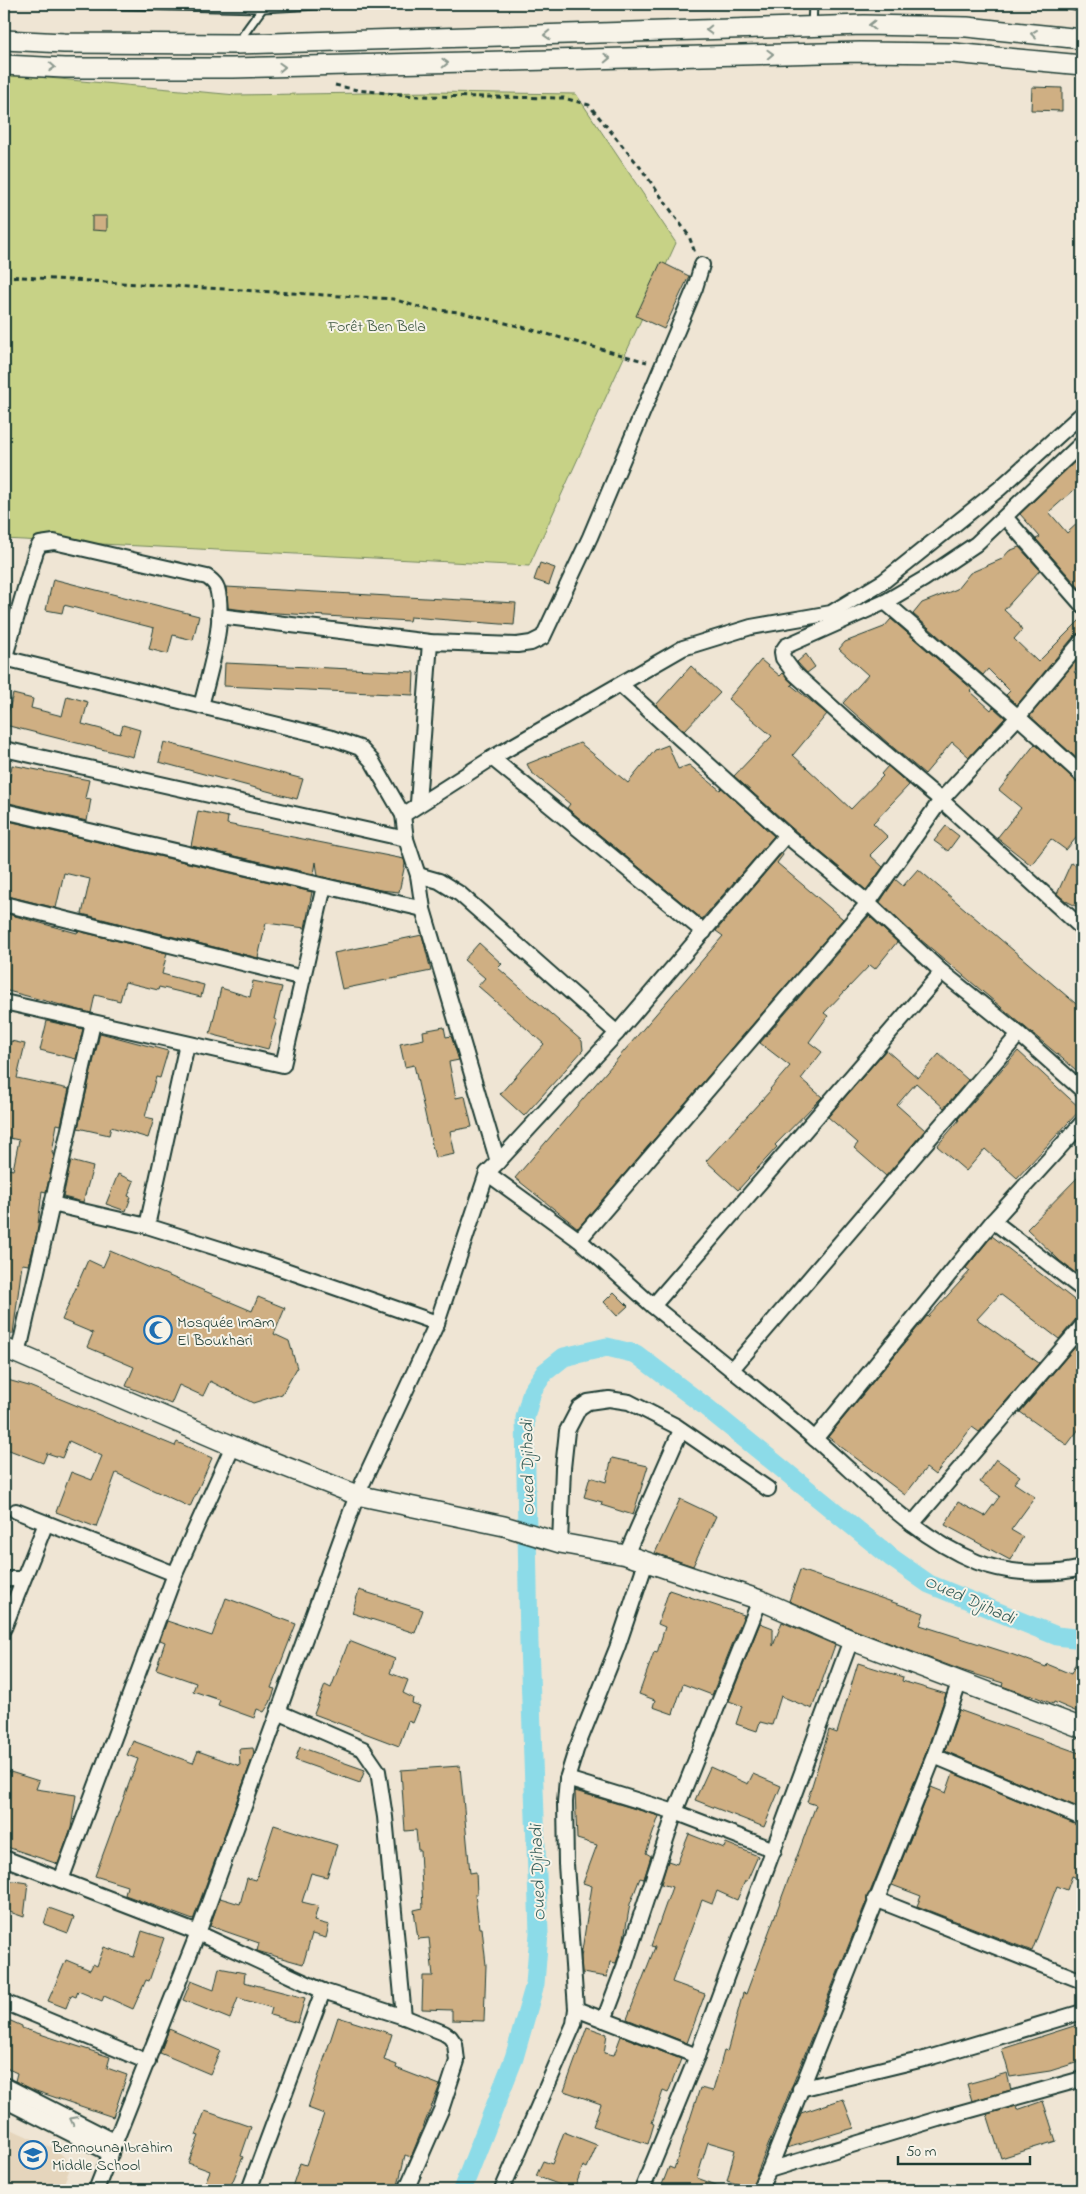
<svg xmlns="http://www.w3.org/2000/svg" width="1086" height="2194" viewBox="0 0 1086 2194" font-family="'Indie Flower',sans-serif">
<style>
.built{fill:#e5d5bc}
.green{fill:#c7d286;stroke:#73885d}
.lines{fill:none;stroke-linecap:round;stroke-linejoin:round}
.canal{stroke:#8cdbe8;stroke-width:19}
.building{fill:#cfaf83;stroke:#1f3d34}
.lane-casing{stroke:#1f3d34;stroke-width:11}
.street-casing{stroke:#1f3d34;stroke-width:18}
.secondary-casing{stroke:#1f3d34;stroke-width:22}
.path{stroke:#1f3d34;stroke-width:3;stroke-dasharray:5 4;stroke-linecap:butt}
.lane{stroke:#f7f3e8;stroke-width:7}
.street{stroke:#f7f3e8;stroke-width:14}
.secondary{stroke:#f7f3e8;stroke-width:19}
.oneway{stroke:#8b988e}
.labels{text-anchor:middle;stroke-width:4;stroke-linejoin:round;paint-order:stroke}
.park-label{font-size:16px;fill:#415b44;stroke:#f7f3e8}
.poi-label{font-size:16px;fill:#1f3d34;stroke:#f7f3e8;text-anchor:start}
.water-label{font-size:18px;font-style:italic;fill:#355d58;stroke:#f7f3e8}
</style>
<rect width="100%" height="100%" fill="#efe5d4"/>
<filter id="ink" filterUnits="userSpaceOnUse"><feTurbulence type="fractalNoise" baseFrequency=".02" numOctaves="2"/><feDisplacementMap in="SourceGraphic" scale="10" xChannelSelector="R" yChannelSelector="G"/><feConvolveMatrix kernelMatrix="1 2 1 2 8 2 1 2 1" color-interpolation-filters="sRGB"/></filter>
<g filter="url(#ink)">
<path class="built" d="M4 2126 57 2150 67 2160 69 2171 61 2190H4Z"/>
<path class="green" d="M4 74 236 95 432 92 576 94 676 243 529 566 4 539Z"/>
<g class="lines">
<path class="canal" d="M462 2190 514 2058 535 1984 539 1933 529 1643 525 1418 532 1391 545 1372 564 1357 607 1347 636 1354 706 1407 892 1558 929 1584 1057 1636 1082 1639"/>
</g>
<g class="building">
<path d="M1032 87 1062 88V111L1031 110Z"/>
<path d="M92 216H107V231L92 230Z"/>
<path d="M661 262 689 276 664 329 636 316Z"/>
<path d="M1082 455V483L1049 512 1067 533 1082 519V591L1036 539 1040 537 1020 514Z"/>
<path d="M1019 547 1040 570 1004 610 1018 623 1022 630 1014 639 1038 662 1082 618V632L1075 635 1017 705 1006 695 1010 691 988 669 983 675 913 614 922 603 957 589 970 573 1002 559 1009 551Z"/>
<path d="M540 563 555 568 549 585 534 580Z"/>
<path d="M53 579 199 616 193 640 173 635 168 654 149 649 154 628 64 605 62 613 46 610Z"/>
<path d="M226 587 516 603 514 625 410 617 409 621 260 612 228 608Z"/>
<path d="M891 619 972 689 970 691 991 710 993 707 1005 718 969 757 952 742 925 774 889 744 843 703 868 675 839 649 845 642 884 627Z"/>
<path d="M806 654 815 667 807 673 797 662Z"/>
<path d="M1082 654V663L1074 672 1082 680V763L1030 716Z"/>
<path d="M761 660 780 676 783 673 793 684 791 685 827 714 793 755 851 809 883 776 881 774 888 766 909 785 873 823 888 837 870 855 883 867 866 890 792 828 734 776 772 736 728 699Z"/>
<path d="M225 663 414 672 413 695 224 686Z"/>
<path d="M691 666 720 693 684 731 656 705Z"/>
<path d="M13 694 33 699 31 708 62 716 67 696 88 702 82 724 120 734 123 725 140 730 133 757 5 725Z"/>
<path d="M164 742 303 779 297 799 159 762Z"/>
<path d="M580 743 628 783 655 750 668 745 678 769 689 765 720 790 722 788 774 836 702 919 567 808 570 804 531 772 527 764Z"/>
<path d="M1035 744 1076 781 1082 784V831L1066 850 1051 839 1031 865 997 838 1021 808 999 790Z"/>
<path d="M12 765 89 780 85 798 91 799 87 821 5 802Z"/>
<path d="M198 811 228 817 227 824 404 859 405 864 399 892 380 890 318 876 316 862 314 874 191 846Z"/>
<path d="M4 820 312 892 305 928 266 923 258 958 82 914 90 879 64 873 56 908 4 895Z"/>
<path d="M946 826 959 836 948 851 934 841Z"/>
<path d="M782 853 783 855 777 863 843 919 578 1228 515 1178 723 936 716 931Z"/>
<path d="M1071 863 1082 868V909L1066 901 1057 894Z"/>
<path d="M918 869 1082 1009V1075L908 929 880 902 895 879 903 886Z"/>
<path d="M4 913 77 933 78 931 167 953 162 974 204 985 201 997 159 987 158 990 125 982 120 1001 95 995 91 1013 4 990Z"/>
<path d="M869 916 897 942 875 969 870 965 824 1013 828 1016 809 1042 822 1052 801 1079 822 1097 775 1145 777 1147 738 1190 706 1161 771 1090 770 1089 790 1066 760 1043Z"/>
<path d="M422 935 431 971 342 989 334 953Z"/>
<path d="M479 943 502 964 498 968 582 1041 583 1050 524 1116 500 1094 544 1044 478 986 485 978 464 960Z"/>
<path d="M253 981 282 987 274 1019 277 1020 268 1049 210 1034 221 988 250 997Z"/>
<path d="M47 1021 83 1029 76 1059 40 1050Z"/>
<path d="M444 1027 446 1037 451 1036 459 1060 449 1062 456 1098 465 1096 472 1127 450 1131 455 1154 435 1158 414 1065 405 1067 400 1044 424 1039 423 1031Z"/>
<path d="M100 1033 168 1051 160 1078 156 1077 145 1117 154 1119 148 1138 111 1127 109 1135 78 1128Z"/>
<path d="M11 1041 25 1044 17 1078 69 1089 61 1125 57 1124 52 1152 54 1157 46 1192 42 1191 37 1233 29 1265 22 1264 13 1334H4V1168L13 1170 19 1140 4 1137V1070Z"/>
<path d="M886 1050 918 1078 939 1054 968 1080 944 1108 916 1083 897 1105 925 1130 886 1176 854 1148 858 1143 828 1117Z"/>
<path d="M1018 1051 1081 1109 1017 1178 985 1149 966 1171 937 1146 959 1120 958 1119Z"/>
<path d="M71 1161 93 1167 83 1202 63 1197Z"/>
<path d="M1082 1173V1278L1060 1261 1027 1229Z"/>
<path d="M118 1174 134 1181 128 1196 131 1197 126 1211 106 1204Z"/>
<path d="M992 1236 1082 1306V1317L1075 1320 1059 1339 1000 1294 977 1319 1039 1363 979 1432 972 1427 935 1475 926 1468 905 1495 828 1437 927 1316 928 1317 970 1271 966 1268Z"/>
<path d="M110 1251 252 1311 258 1297 285 1308 274 1334 289 1341 297 1368 282 1394 253 1403 210 1381 203 1396 179 1385 171 1404 126 1386 134 1367 87 1347 93 1333 62 1320 88 1260 103 1267Z"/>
<path d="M614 1292 628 1306 617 1316 604 1302Z"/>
<path d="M1082 1339V1425L1067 1445 1020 1412Z"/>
<path d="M4 1379 29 1386 175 1446 177 1442 212 1458 190 1507 116 1473 96 1527 56 1512 71 1472 92 1480 102 1456 69 1441 62 1458 47 1453 43 1463 4 1448Z"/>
<path d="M612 1458 648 1466 633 1515 601 1505 602 1502 584 1497 590 1477 606 1482Z"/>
<path d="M996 1459 1020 1476 1014 1483 1035 1497 1011 1530 1023 1537 1010 1560 945 1525 958 1502 985 1516 1000 1496 980 1482Z"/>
<path d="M680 1499 716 1516 693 1566 655 1553Z"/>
<path d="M800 1570 924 1613 920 1625 1011 1654 1046 1667 1047 1664 1071 1674 1082 1650V1714L1054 1702 1053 1704 1031 1695 1030 1696 1002 1686 1003 1683 961 1670 855 1630 789 1601Z"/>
<path d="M359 1590 423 1610 415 1633 352 1613Z"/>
<path d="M669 1590 744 1615 712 1695 683 1684 673 1714 653 1707 655 1700 639 1694 654 1652 657 1653 665 1627 658 1624Z"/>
<path d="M226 1598 296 1624 271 1688 275 1689 270 1703 264 1712 257 1709 254 1718 218 1705 220 1700 193 1691 196 1683 156 1669 165 1642 160 1640 167 1621 212 1636Z"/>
<path d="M782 1622 835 1645 812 1709 781 1696 772 1725 760 1722 757 1731 736 1724 742 1706 729 1701 760 1623 773 1628V1646Z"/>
<path d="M349 1641 395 1659 390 1673 408 1680 403 1693 413 1698 412 1703 420 1706 413 1723 408 1721 399 1746 314 1714 325 1685 331 1688Z"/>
<path d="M858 1663 903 1677 902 1681 946 1694 926 1753 751 2188 727 2181 735 2150 708 2142 697 2178 727 2189V2190H660L669 2167 674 2169 700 2088 713 2091 724 2051 727 2052 743 1993 746 1994 816 1805 807 1802 829 1730 837 1733Z"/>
<path d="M959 1710 1082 1754V1809L945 1751Z"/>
<path d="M133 1741 193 1763 198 1751 240 1766 239 1749 253 1748 254 1754 193 1920 125 1895 127 1886 95 1876 138 1759 127 1755Z"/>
<path d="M300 1747 365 1770 360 1783 295 1760Z"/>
<path d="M460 1766 470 1873 476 1872 477 1894H475L479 1928H482L486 1965 484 2021 452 2020V2010L422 2009 423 1976H433L429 1938 418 1939 414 1910 423 1908 420 1850H418L416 1830 405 1831 401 1770Z"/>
<path d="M710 1767 748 1784 753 1774 781 1786 764 1827 695 1800Z"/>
<path d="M4 1770 39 1781 36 1789 76 1795 71 1828 58 1864 4 1846Z"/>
<path d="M953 1773 1082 1827V1880L1072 1876 1067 1890 1057 1886 1032 1951 917 1906 921 1896 892 1885 931 1787 946 1793Z"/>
<path d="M575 1791 659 1816 646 1853 651 1856 644 1879 640 1878 630 1904 624 1938 616 1963 610 1962 607 1977 582 1973 581 1957 592 1886 583 1883 597 1845 577 1839Z"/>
<path d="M274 1825 337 1845 327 1877 311 1873 302 1902 318 1906 314 1921 329 1925 326 1938 312 1934 303 1964 257 1951 259 1943 210 1926 220 1898 240 1904 247 1878 256 1880Z"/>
<path d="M689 1834 724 1848 726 1843 758 1856 747 1881H745L737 1900 717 1891 712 1904 702 1900 672 1982 705 1994 687 2043 627 2019 655 1947 651 1946 672 1887 661 1884 668 1861 677 1864Z"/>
<path d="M6 1880 28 1883 24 1917 4 1910Z"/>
<path d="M49 1908 74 1917 68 1933 44 1924Z"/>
<path d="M142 1931 164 1938 149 1981 146 1980 133 2009 104 1996 102 2001 78 1991 76 1997 71 1995 66 2008 48 2001 66 1960 90 1970 93 1964 97 1966 104 1947 134 1957Z"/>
<path d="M219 1968 245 1973 244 1982 305 1998 298 2023 270 2015 272 2008 238 1998 230 2019 183 2000 191 1981 214 1990Z"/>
<path d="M338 2017 392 2034 384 2060 397 2065 396 2068 440 2085 411 2157 405 2155 397 2190H291L300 2163 306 2165 324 2114 308 2108Z"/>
<path d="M4 2018 22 2026V2028L110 2057 107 2068 127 2075 113 2117 36 2091 15 2081 17 2073 4 2067Z"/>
<path d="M1077 2025 1082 2042V2061L1050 2071 1010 2077 1002 2049Z"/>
<path d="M587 2027 607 2034 604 2053 614 2055 621 2036 681 2059 668 2093 663 2091 652 2123 654 2124 648 2144 593 2126 601 2104 564 2091Z"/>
<path d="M169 2029 220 2051 210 2074 160 2053Z"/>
<path d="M1007 2073 1011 2090 972 2101 967 2084Z"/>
<path d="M843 2099 854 2128 787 2148 801 2113Z"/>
<path d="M1043 2101 1056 2141 1001 2158 987 2114 1016 2106 1017 2110Z"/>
<path d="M205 2111 251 2127 241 2156 243 2157 229 2190H202L210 2171 188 2163 199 2136 196 2135Z"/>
<path d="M564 2132 597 2145 587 2168 583 2166 574 2190 536 2176 543 2161 552 2164Z"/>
</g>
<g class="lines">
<defs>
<g id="lane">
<path d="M84 4 263 8 336 4"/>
<path d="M1062 4 1082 7"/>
<path d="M812 26 813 4"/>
<path d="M238 42 264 6"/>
</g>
<g id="street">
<path d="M1082 443 976 544 924 579 885 602 786 646 782 652 783 658 794 673 845 719 941 800 1082 928"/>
<path d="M1005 517 1082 605"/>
<path d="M885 602 1018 717 1082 775"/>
<path d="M219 616 430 642 517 645 531 643 543 637 590 537 695 288 702 265"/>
<path d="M4 658 332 738 360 748 372 761 403 815 406 839 418 875 423 909 498 1162 487 1173 437 1323 357 1495 198 1933 96 2190"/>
<path d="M4 660 36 551 40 544 54 542 207 577C211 580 215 582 217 588 226 620 209 674 201 706"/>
<path d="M621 685 786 835 868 903 942 972 1019 1034 1082 1090"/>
<path d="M4 749 406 839"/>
<path d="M492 758 704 932"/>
<path d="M418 803 430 642"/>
<path d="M4 811 423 909"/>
<path d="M403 815 492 758 683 648 751 627 831 613 884 581 999 489 1082 414"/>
<path d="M418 875 439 881 460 894 617 1033"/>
<path d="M4 904 303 978"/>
<path d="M4 1002 283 1065 324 886"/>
<path d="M498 1162 617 1033 786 835"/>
<path d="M487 1173 579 1240 653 1306 942 972"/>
<path d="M52 1204 147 1226 187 1044"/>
<path d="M993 1221 1082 1289"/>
<path d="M147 1226 268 1264 437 1323"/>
<path d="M579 1240 868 903 941 800 1018 717 1082 641"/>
<path d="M653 1306C707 1350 762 1393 815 1439 866 1483 913 1536 977 1562 1008 1574 1050 1576 1082 1568"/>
<path d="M18 1355 93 1023"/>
<path d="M732 1369 1019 1034"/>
<path d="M815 1439 993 1221 1082 1123"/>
<path d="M16 1511 175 1574"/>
<path d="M912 1524 1082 1326"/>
<path d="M560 1543 563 1468 567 1431 579 1408 588 1402 609 1399 629 1402 676 1426 768 1489"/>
<path d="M626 1555 681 1430"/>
<path d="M4 1579H22"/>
<path d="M4 1628 46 1523"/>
<path d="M278 1712 363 1749 378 1771 385 1817 404 2017"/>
<path d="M934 1756 1082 1818"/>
<path d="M567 1779 675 1812 774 1850"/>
<path d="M4 1858 198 1933 323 1991 404 2017 444 2033 450 2037 455 2044 457 2061 441 2110 406 2190"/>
<path d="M61 1880 175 1574 233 1446"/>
<path d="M875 1899 1082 1981"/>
<path d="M4 2002 148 2062"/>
<path d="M576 2009 697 2056"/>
<path d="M604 2020 624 1967 675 1812 760 1600"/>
<path d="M4 2085 116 2142"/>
<path d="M800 2089 928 2058 1082 2012"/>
<path d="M4 2100 111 2154"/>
<path d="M769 2170 938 2119 1082 2079"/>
<path d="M249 2190 323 1991"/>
<path d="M502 2190 574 2024 576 2009 566 1864 565 1802 567 1779 576 1750 617 1648 646 1562"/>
<path d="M642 2190 697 2056 851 1640"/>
<path d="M759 2190 769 2170 934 1756 960 1680"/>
</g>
<g id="secondary">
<path d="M4 40 64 43 236 44 864 25 967 27 1082 39"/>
<path d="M4 65 64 68H233L860 52 953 53 1082 65"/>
<path d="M4 1348 233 1446 357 1495 504 1526 560 1543 626 1555 760 1600 851 1640 1082 1728"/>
</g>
</defs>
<use href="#lane" class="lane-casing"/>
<use href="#street" class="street-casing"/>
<use href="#secondary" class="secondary-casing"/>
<g class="path">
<path d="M335 85 357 90 417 96 564 98 589 105 640 167 689 236 695 253"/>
<path d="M4 276 393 299 425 309 459 312 522 327 647 362"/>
</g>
<use href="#lane" class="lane"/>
<use href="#street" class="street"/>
<use href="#secondary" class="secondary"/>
</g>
<defs><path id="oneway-chevron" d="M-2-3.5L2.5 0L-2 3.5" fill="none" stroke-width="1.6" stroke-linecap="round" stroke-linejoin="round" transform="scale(1.25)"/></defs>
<g class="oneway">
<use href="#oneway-chevron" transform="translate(872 25) rotate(180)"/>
<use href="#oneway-chevron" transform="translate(709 30) rotate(178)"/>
<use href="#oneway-chevron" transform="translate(1034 34) rotate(-173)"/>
<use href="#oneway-chevron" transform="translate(547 35) rotate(178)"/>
<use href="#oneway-chevron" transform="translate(770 54) rotate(-2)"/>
<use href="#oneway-chevron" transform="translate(607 58) rotate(-2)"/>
<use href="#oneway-chevron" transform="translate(445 63) rotate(-2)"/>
<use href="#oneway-chevron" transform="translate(52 67) rotate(3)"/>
<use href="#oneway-chevron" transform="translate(282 67) rotate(-2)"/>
<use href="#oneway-chevron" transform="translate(73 2120) rotate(-153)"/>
</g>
</g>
<defs>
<symbol id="mosque-ring" viewBox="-11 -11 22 22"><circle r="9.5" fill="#f7f3e8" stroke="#1f6fb2" stroke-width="1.5"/><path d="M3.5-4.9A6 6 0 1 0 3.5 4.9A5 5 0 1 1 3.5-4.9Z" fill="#1f6fb2"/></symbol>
<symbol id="school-ring" viewBox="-11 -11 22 22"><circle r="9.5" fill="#f7f3e8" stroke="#1f6fb2" stroke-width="1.5"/><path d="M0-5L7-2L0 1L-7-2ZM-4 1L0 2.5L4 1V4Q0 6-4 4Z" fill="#1f6fb2"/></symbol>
</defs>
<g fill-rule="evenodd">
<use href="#mosque-ring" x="142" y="1314" width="32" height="32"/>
<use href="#school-ring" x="17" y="2139" width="32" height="32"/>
</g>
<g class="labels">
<g class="park-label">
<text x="377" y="331">Forêt Ben Bela</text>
</g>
<g class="poi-label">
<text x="177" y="1327">Mosquée Imam<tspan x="177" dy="18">El Boukhari</tspan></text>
<text x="52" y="2152">Bennouna Ibrahim<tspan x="52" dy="18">Middle School</tspan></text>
</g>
<g class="water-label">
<text transform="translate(527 1468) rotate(-91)" y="6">Oued Djihadi</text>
<text transform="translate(970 1599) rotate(24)" y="6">Oued Djihadi</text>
<text transform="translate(537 1873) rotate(-92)" y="6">Oued Djihadi</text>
</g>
</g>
<rect width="1086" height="2194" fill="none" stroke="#f7f3e8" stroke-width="20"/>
<rect x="10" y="10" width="1066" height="2174" fill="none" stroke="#1f3d34" stroke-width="2" filter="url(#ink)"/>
<path d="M898 2156v8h132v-8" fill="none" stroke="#1f3d34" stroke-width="2.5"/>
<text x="906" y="2156" font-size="15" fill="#1f3d34" stroke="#f7f3e8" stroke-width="4" paint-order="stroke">50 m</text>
</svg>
